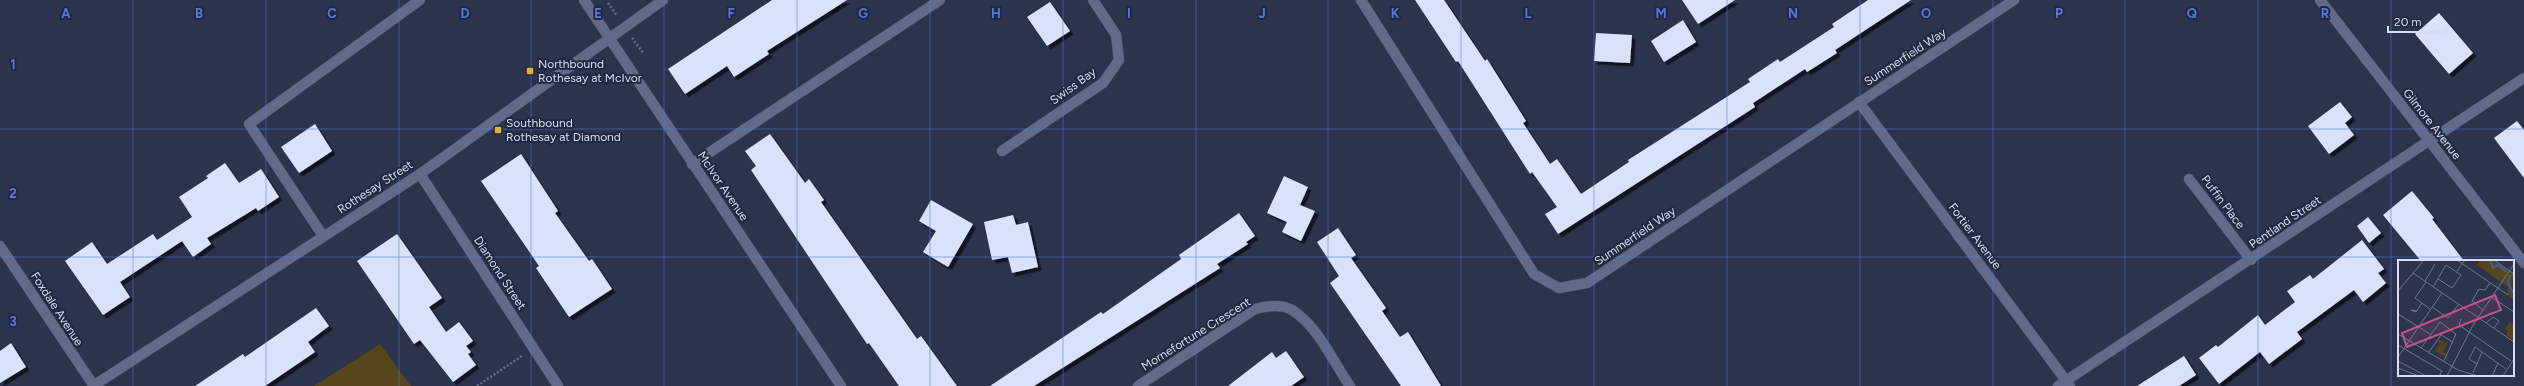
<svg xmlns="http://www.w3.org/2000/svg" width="2524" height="386" viewBox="0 0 2524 386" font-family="Figtree,sans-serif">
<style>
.green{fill:#56461c}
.building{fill:#d9e2fd;filter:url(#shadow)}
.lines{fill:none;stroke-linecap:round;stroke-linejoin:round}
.service-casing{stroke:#4a5167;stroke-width:11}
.minor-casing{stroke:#4a5167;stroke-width:11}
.tertiary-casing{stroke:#4a5167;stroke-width:11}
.path{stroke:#686f86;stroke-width:2.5;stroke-dasharray:2 2;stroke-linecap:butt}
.service{stroke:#616b89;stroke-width:10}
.minor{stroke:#616b89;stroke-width:10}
.tertiary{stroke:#616b89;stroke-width:10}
.grid{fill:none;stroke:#5579df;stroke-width:1;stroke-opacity:0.55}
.poi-dot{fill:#ddb133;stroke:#212942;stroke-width:1.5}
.labels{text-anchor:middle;stroke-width:4;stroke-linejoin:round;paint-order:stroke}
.street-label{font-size:12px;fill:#d8deef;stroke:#212942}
.poi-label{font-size:12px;fill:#d8deef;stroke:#212942;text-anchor:start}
.inset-river{fill:none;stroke:#465aa5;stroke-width:2}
.inset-road{fill:none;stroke:#70778e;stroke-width:1}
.view{fill:#c95387;fill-opacity:0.15;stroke:#c95387;stroke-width:2}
.inset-edge{fill:none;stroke:#d8deef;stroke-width:2}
.grid-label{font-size:13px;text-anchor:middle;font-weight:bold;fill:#5579df;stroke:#212942;stroke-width:4;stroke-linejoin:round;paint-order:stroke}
</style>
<defs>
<filter id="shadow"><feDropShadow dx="3.5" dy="3.5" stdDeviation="0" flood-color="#0009"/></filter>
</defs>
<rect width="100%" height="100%" fill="#2b334d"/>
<path class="green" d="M380 344 411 386H314Z"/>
<g class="building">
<path d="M772 0H847L767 51 769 54 734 77 727 66 685 94 668 69Z"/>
<path d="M1415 0H1444L1485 61 1487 59 1526 121 1523 123 1550 164 1557 159 1581 194 1629 162 1628 160 1750 82 1748 79 1778 59 1780 62 1834 27 1832 24 1868 0H1911L1835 50 1837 53 1807 72 1805 69 1753 103 1755 107 1558 234 1545 214 1557 207 1532 172 1530 174 1458 61 1456 62Z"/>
<path d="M1682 0H1735L1698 24Z"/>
<path d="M1050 2 1070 31 1047 46 1027 17Z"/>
<path d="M2439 13 2473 53 2449 74 2415 34Z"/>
<path d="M1683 20 1696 42 1664 62 1651 41Z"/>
<path d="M1596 33 1632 35 1630 63 1594 61Z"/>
<path d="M2340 102 2352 117 2345 123 2354 135 2329 154 2308 126Z"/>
<path d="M2517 121 2524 130V178L2494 138Z"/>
<path d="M315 124 332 151 299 173 281 147Z"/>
<path d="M770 134 805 183 809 179 824 200 821 202 917 339 921 336 957 386H899L869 343 867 344 751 170 756 166 745 151Z"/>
<path d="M521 154 558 211 555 213 589 261 592 259 612 289 569 317 536 268 539 266 481 181Z"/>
<path d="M225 163 239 183 261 169 279 197 258 211 256 208 207 238 211 244 193 257 182 241 120 282 130 297 103 315 65 261 92 242 107 264 153 234 157 240 192 217 179 197 208 178 206 176Z"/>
<path d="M1284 176 1308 187 1300 205 1315 211 1301 241 1282 232 1287 222 1267 213Z"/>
<path d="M2412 191 2434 218 2432 219 2464 261H2421L2383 215Z"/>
<path d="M931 200 973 224 948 267 923 252 936 231 919 221Z"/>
<path d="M1239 213 1255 236 1246 242 1248 244 1217 264 1220 268 1034 386H990L1101 312 1103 314 1181 259 1179 255Z"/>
<path d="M1013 215 1016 225 1028 222 1038 267 1012 273 1008 257 992 260 984 222Z"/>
<path d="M2368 217 2381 233 2369 243 2357 226Z"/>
<path d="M1338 228 1356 255 1351 258 1386 308 1382 311 1400 337 1408 332 1441 386H1401L1330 283 1339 276 1317 242Z"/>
<path d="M397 234 442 298 429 307 446 332 459 322 473 341 466 346 471 352 468 354 476 365 453 382 420 340 414 344 357 261Z"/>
<path d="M2362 240 2384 269 2378 273 2386 283 2363 302 2354 290 2297 332 2302 339 2269 364 2260 352 2219 384 2199 358 2216 345 2218 347 2258 315 2265 325 2295 302 2287 291 2310 275 2313 279Z"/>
<path d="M316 308 329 326 308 342 315 352 265 386H195L243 354 245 357Z"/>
<path d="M11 343 26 367 0 383V351Z"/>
<path d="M1286 351 1304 377 1291 386H1228L1272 352 1276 358Z"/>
<path d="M2184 356 2196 375 2179 386H2137Z"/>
</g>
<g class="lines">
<defs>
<g id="service">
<path d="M692 164 940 0"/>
<path d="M323 236 249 124 420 0"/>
</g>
<g id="minor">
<path d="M1361 0 1534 274 1559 288 1587 283 2014 0"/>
<path d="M1859 102 2070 386"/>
<path d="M1002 151 1103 83 1119 60 1116 35 1093 0"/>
<path d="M420 174 558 386"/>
<path d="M2189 179 2251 260"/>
<path d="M0 246 94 386"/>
<path d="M1138 386 1255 309C1266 306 1282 304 1292 310 1318 326 1333 362 1350 386"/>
<path d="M2058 386 2524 78"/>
</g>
<g id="tertiary">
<path d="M584 0 841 386"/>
<path d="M2320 0 2524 263"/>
<path d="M93 386 420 174 663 0"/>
</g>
</defs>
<use href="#service" class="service-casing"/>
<use href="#minor" class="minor-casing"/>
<use href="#tertiary" class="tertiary-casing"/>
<g class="path">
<path d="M608 3 617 16"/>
<path d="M632 38 644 54"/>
<path d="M477 386 522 356"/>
</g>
<use href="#service" class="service"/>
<use href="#minor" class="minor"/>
<use href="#tertiary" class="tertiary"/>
</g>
<path class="grid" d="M133 0V386M266 0V386M399 0V386M531 0V386M664 0V386M797 0V386M930 0V386M1063 0V386M1196 0V386M1328 0V386M1461 0V386M1594 0V386M1727 0V386M1860 0V386M1993 0V386M2125 0V386M2258 0V386M2391 0V386M0 129H2524M0 257H2524"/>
<g class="poi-dot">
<rect x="526" y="67" width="8" height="8" rx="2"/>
<rect x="494" y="126" width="8" height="8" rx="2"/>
</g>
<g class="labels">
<g class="street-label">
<text transform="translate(1905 57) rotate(-33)" y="4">Summerfield Way</text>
<text transform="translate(1073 86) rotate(-36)" y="4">Swiss Bay</text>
<text transform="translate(2432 124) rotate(52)" y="4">Gilmore Avenue</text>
<text transform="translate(723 186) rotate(56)" y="4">McIvor Avenue</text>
<text transform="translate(375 187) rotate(-33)" y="4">Rothesay Street</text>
<text transform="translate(2223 202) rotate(53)" y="4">Puffin Place</text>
<text transform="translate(2285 222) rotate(-34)" y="4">Pentland Street</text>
<text transform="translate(1635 236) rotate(-34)" y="4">Summerfield Way</text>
<text transform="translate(1975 236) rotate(53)" y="4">Fortier Avenue</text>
<text transform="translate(500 273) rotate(57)" y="4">Diamond Street</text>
<text transform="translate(57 309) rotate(57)" y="4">Foxdale Avenue</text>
<text transform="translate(1196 334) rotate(-32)" y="4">Mornefortune Crescent</text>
</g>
<g class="poi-label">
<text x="538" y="68">Northbound<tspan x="538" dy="14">Rothesay at McIvor</tspan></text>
<text x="506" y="127">Southbound<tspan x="506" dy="14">Rothesay at Diamond</tspan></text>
</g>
</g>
<g transform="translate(2398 260)">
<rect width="116" height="116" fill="#2b334d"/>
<path d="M82 0H95L116 14 113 27 116 40 109 34 110 27 79 5ZM112 62 116 65V81L108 75 110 71 107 69ZM41 79 47 83 51 80 45 92 49 94 48 97 37 91 42 84 39 81Z" fill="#56461c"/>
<path class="inset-river" d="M92 0 95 8 100 5 108 12M112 15 110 23 116 34"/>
<path class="inset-road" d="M59 0 110 35M96 0 116 14M59 11 67 0M15 13 116 82M27 21 37 4M28 22 17 38 32 49M35 27 48 5 63 15 54 28 40 19M0 31 26 0M93 37 116 52M34 47 50 58 61 44M85 50 74 41 81 29 87 30 92 23M19 51 13 50 18 52 24 43M0 54 32 74M63 59 61 65 113 101M88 63 95 57 101 61 96 68M0 74 60 110 80 116M0 85 44 111 41 116M23 88 42 62 58 74 46 101M31 92 43 75 55 82M0 97 44 33M0 101 28 116M79 104 71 99 77 87 108 109M0 108 21 116M75 113 84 92M49 116 75 65 116 4M94 116 100 103M105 116 116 99"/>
<path class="view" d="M97 35 103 50 9 87 4 73Z"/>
<rect width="116" height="116" class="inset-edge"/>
</g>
<g class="grid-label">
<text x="66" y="18">A</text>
<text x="199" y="18">B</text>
<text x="332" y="18">C</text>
<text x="465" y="18">D</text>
<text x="598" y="18">E</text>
<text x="731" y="18">F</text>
<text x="863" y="18">G</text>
<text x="996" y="18">H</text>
<text x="1129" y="18">I</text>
<text x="1262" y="18">J</text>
<text x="1395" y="18">K</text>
<text x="1528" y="18">L</text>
<text x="1661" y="18">M</text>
<text x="1793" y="18">N</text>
<text x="1926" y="18">O</text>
<text x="2059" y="18">P</text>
<text x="2192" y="18">Q</text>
<text x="2325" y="18">R</text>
<text x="13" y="69">1</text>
<text x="13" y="198">2</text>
<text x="13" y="326">3</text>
</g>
<path d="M2388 26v6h58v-6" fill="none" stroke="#d8deef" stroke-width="2"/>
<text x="2394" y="26" font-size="12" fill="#d8deef" stroke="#212942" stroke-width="3" paint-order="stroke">20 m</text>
</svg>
